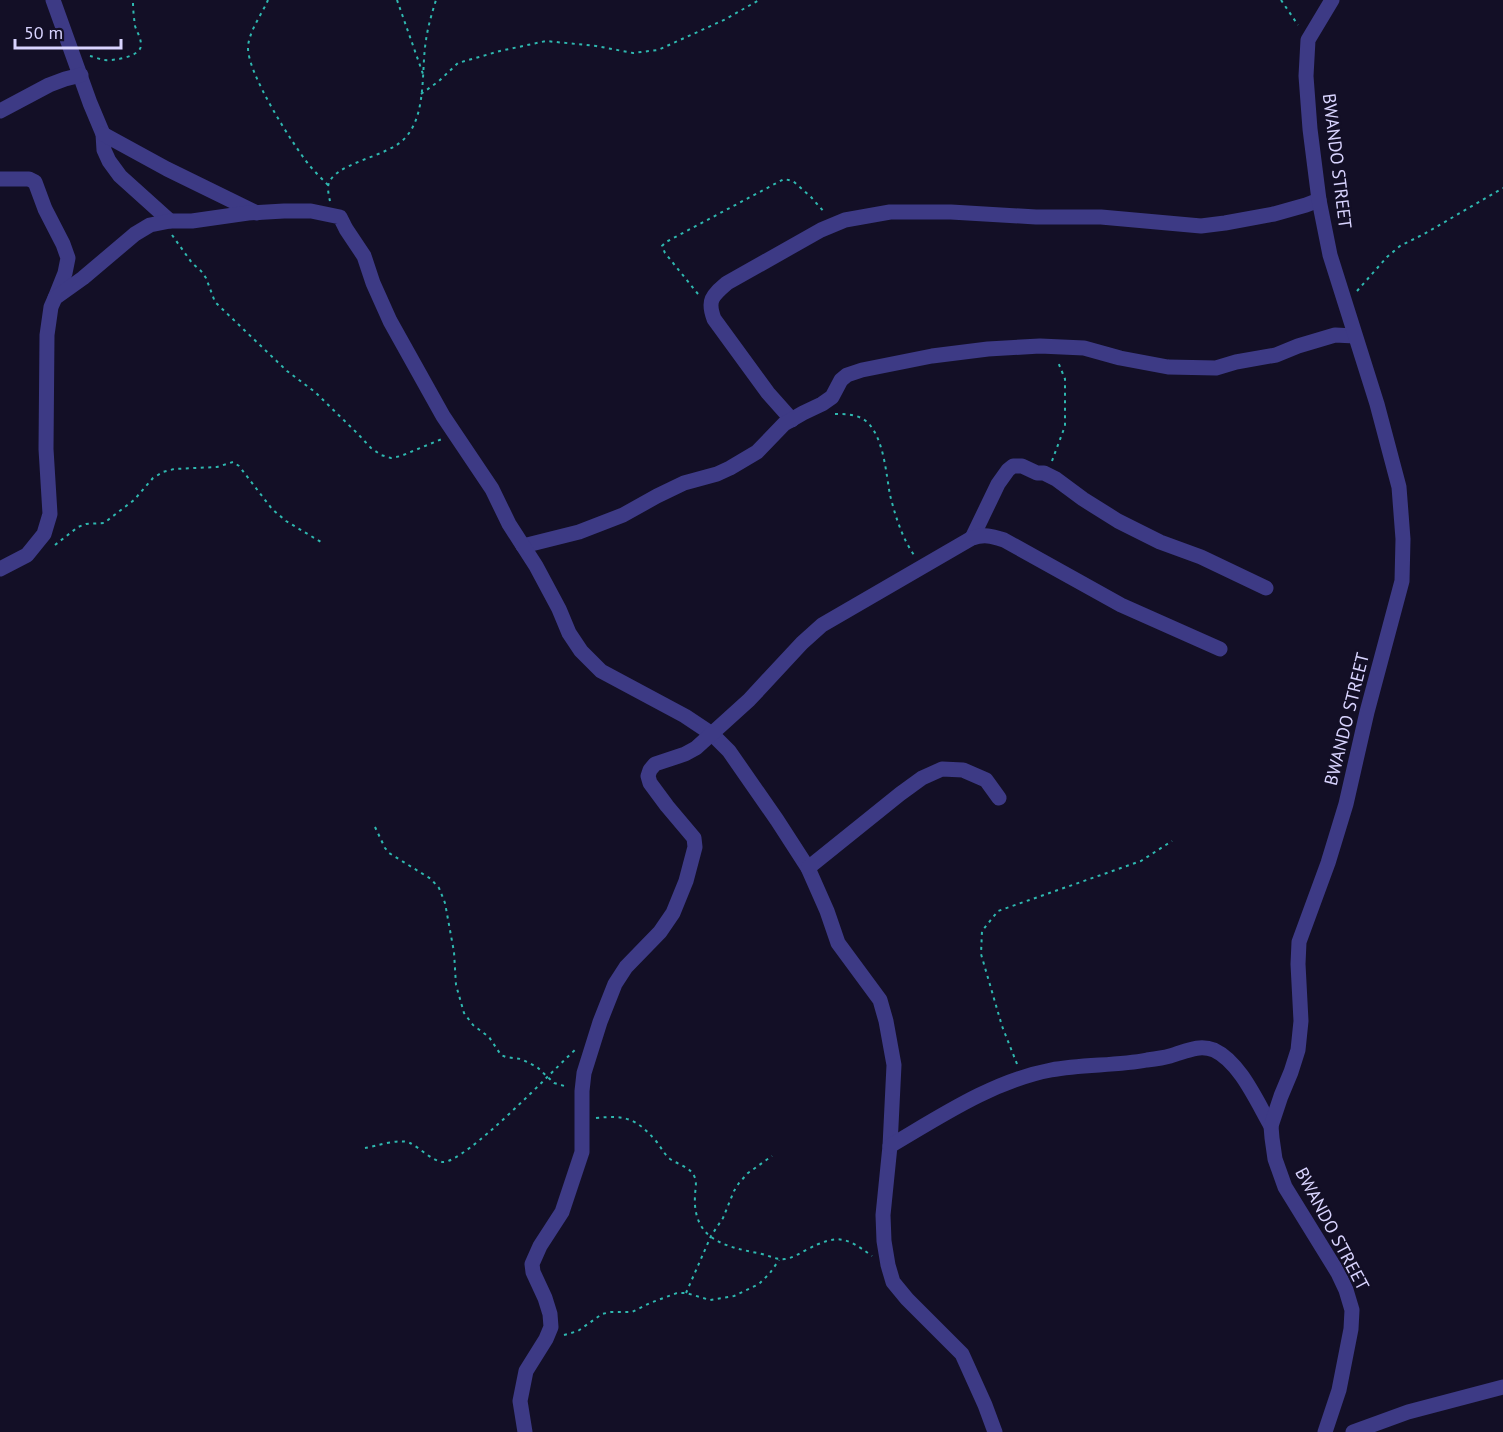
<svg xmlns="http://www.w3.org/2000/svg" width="1503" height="1432" viewBox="0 0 1503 1432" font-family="'PT Sans',sans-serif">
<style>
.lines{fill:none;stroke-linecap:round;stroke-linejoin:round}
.path{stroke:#2fb8b0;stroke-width:2;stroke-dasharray:3 4.5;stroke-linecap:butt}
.minor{stroke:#3d3a85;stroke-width:15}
.labels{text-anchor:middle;stroke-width:4.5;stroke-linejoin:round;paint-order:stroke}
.street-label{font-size:18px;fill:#d9d4ff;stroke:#130f26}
</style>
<rect width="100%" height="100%" fill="#130f26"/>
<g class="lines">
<g class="path">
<path d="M268 0C262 14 249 31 248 47 247 73 292 143 309 165 315 172 322 179 328 185"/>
<path d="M397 0 423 74"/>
<path d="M1281 0 1298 25"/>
<path d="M90 56C94 57 99 59 104 60 113 61 141 57 141 45 141 38 137 32 135 26 134 18 133 10 133 2L135 0"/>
<path d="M421 94 439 81 458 63 500 51 546 41 596 46 633 53 658 50 726 19 759 0"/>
<path d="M330 201C329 197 328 192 328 187 331 162 389 158 406 137 427 113 421 70 426 40 428 26 432 13 436 0"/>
<path d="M172 235 192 263 201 271 206 278 215 302 287 371 315 392 357 433 371 448 381 455 391 458 401 456 442 439"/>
<path d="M1357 291 1387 257 1400 246 1424 234 1503 188"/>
<path d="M698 294 665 253 662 246 666 242 784 179 793 181 811 197 825 213"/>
<path d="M835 414C847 414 860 414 869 424 884 441 886 473 890 495 895 515 902 538 914 555"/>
<path d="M1052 461 1065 426V379L1058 362"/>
<path d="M55 545 78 527 86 524 104 523 134 500 153 478 163 472 174 469 217 467 233 462 239 466 272 509 286 521 321 542"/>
<path d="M375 827 385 848 389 853 431 879 439 888 445 903 454 952 456 985 464 1013 473 1025 489 1037 501 1055 506 1057 521 1059 537 1067 554 1083 568 1087"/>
<path d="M1017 1064 1002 1026 981 954 982 931 998 911 1141 861 1172 841"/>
<path d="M596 1118C625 1115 636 1118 656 1141 661 1147 664 1154 670 1159 679 1165 691 1167 695 1178 697 1184 695 1190 695 1196 694 1212 698 1227 711 1237 727 1248 744 1250 762 1254 770 1256 777 1260 785 1259 792 1258 799 1254 806 1250 837 1234 845 1236 872 1256"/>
<path d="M365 1148C376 1146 400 1138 410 1143 420 1148 431 1160 442 1162 464 1165 556 1067 576 1049"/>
<path d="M686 1293 711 1236 723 1218 734 1191 739 1183 748 1173 772 1156"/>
<path d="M564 1335 578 1331 602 1314 611 1312H632L650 1303 677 1293H686L710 1300 734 1296 759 1284 770 1273 779 1260"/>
</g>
<g class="minor">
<path d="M53 0 90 103 103 134 104 150 109 161 120 176 170 221"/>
<path d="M0 111 49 85 65 79 81 75"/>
<path d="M103 134 167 169 257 213"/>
<path d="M0 179H29L35 182 45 209 63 244 68 258 65 273 55 298"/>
<path d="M792 420 768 393 714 319C707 300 712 296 727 283L821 230 845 220 890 212H951L1036 217H1101L1201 226 1225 223 1274 214 1306 205 1319 200"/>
<path d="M972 538 998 484 1008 470 1013 466H1022L1037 473H1044L1056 479 1083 499 1118 521 1160 542 1201 557 1266 588"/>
<path d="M523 546 579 532 623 515 657 496 684 483 717 474 730 468 757 452 784 424 803 413 822 404 832 397 841 380 847 375 862 370 932 356 988 349 1040 346 1084 348 1120 358 1168 367 1216 368 1236 362 1276 355 1298 346 1335 335 1355 336"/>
<path d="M0 569 27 555 44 534 50 514 46 449 47 335 51 307 55 298 83 278 135 234 150 225 170 221H192L248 213 284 211H311L340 217 346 229 364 256 373 283 390 321 443 416 492 489 509 524 536 566 559 609 569 633 581 651 601 671 685 716 712 734 729 751 777 820 808 868 827 911 838 943 880 1000 886 1021 894 1065 890 1146 883 1215 884 1241 888 1265 893 1282 907 1299 962 1354 985 1405 995 1432"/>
<path d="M808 868 900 794 922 778 942 769 963 770 986 780 999 798"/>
<path d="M890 1146C941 1116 993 1081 1051 1070 1083 1064 1116 1066 1147 1060 1155 1059 1163 1058 1170 1056 1185 1052 1198 1044 1214 1050 1240 1062 1257 1102 1271 1126"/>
<path d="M525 1432 520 1401 526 1371 546 1339 551 1327 550 1314 545 1298 533 1272 532 1264 540 1246 562 1212 582 1152V1091L584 1073 600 1022 615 984 626 967 660 932 673 913 686 881 695 847 694 838 667 806 650 783 648 776 650 770 655 764 685 754 696 748 749 700 802 643 822 625 972 538C985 534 991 536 1004 540L1121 605 1220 649"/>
<path d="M1325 1432 1339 1390 1351 1329 1352 1310 1346 1290 1338 1273 1285 1187 1275 1159 1272 1138 1271 1126 1281 1096 1291 1072 1298 1050 1301 1021 1298 964 1299 942 1328 863 1346 804 1367 712 1402 581 1403 539 1399 487 1377 404 1330 255 1319 200 1310 129 1306 76 1308 40 1332 0"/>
<path d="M1353 1432 1408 1412 1503 1387"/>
</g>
</g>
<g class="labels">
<g class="street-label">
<text transform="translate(1337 161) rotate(83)" y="6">BWANDO STREET</text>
<text transform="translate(1347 719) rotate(-76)" y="6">BWANDO STREET</text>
<text transform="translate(1332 1229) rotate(62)" y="6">BWANDO STREET</text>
</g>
</g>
<path d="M15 39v9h106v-9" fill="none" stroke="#d9d4ff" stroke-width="3"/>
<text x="24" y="39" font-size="18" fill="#d9d4ff" stroke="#130f26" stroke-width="4.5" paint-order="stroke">50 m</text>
</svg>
